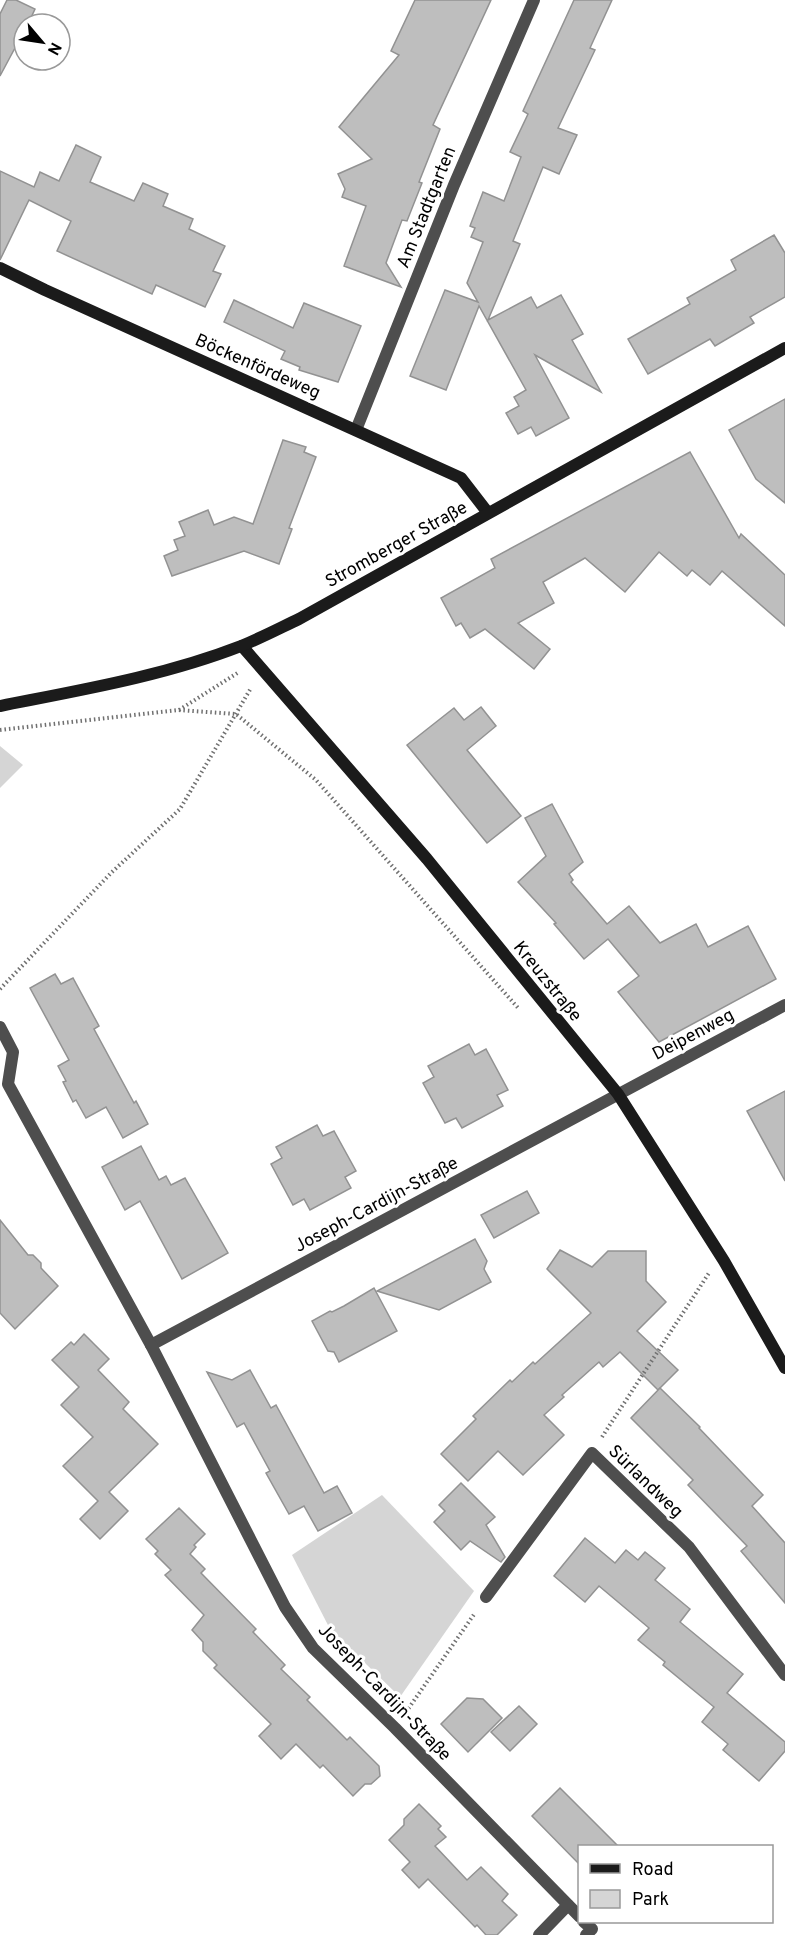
<svg xmlns="http://www.w3.org/2000/svg" width="785" height="1935" viewBox="0 0 785 1935" font-family="Overpass,sans-serif">
<style>
.green{fill:#d5d5d5}
.building{fill:#bebebe;stroke:#929292;stroke-width:1.5}
.lines{fill:none;stroke-linecap:round;stroke-linejoin:round}
.path{stroke:#707070;stroke-width:4;stroke-dasharray:1.5 3;stroke-linecap:butt}
.street{stroke:#4e4e4e;stroke-width:12}
.secondary{stroke:#1b1b1b;stroke-width:12}
.labels{text-anchor:middle;stroke-width:6;stroke-linejoin:round;paint-order:stroke}
.street-label{font-size:18px;fill:#000;stroke:#fff}
</style>
<rect width="100%" height="100%" fill="#fff"/>
<g class="green">
<path d="M0 746 23 765 0 788Z"/>
<path d="M382 1495 474 1591 400 1697 330 1629 292 1555Z"/>
</g>
<g class="building">
<path d="M7 0H16L35 9 28 24H24V31L0 76V14Z"/>
<path d="M415 0H491L433 125 440 129 419 182 422 183 407 221 402 220 386 263 401 287 344 266 366 206 342 197 345 189 338 174 372 159 339 127 399 55 391 51Z"/>
<path d="M574 0H612L590 48 595 50 558 128 577 135 559 174 543 167 513 241 520 244 488 320 531 297 537 308 561 295 583 334 572 340 601 392 535 355 569 418 536 436 531 427 518 434 506 413 519 406 514 397 526 390 479 306 446 390 410 376 445 290 478 302 467 283 483 242 471 237 475 228 470 226 483 192 504 201 521 157 510 152 528 114 523 111Z"/>
<path d="M76 145 101 157 90 182 134 201 143 183 168 194 163 206 193 219 189 229 225 246 213 271 221 274 205 307 156 285 152 294 57 251 71 221 29 200 0 260V171L34 187 40 172 59 181Z"/>
<path d="M774 235 785 253V297L750 317 754 323 715 346 710 339 648 374 628 339 690 304 687 298 736 270 731 260Z"/>
<path d="M234 300 293 328 304 303 361 326 338 382 299 370 300 367 281 359 285 351 224 322Z"/>
<path d="M785 399V503L756 479 729 430Z"/>
<path d="M283 440 306 447 304 452 316 457 289 528 292 529 279 564 244 551 172 576 164 556 178 550 174 540 185 536 179 522 208 510 214 525 234 517 253 524Z"/>
<path d="M690 452 739 538 741 534 785 575V626L722 571 710 585 692 570 687 576 659 552 625 592 585 558 543 582 554 603 518 623 550 649 534 669 485 629 470 638 461 623 456 626 441 598 495 568 491 559Z"/>
<path d="M481 707 496 726 467 750 521 816 487 843 407 745 454 708 464 720Z"/>
<path d="M552 804 583 862 569 874 573 880 571 882 607 924 629 906 660 943 696 924 708 947 748 926 776 979 659 1042 618 992 639 976 608 939 584 959 554 924 556 923 518 882 546 856 525 818Z"/>
<path d="M55 974 61 984 73 978 99 1026 94 1029 134 1103 136 1101 148 1124 123 1138 106 1107 86 1118 76 1100 73 1102 63 1082 66 1081 58 1066 69 1060 30 988Z"/>
<path d="M469 1044 475 1055 486 1049 508 1090 497 1095 503 1106 462 1128 456 1118 445 1123 423 1083 434 1077 428 1066Z"/>
<path d="M785 1091V1181L747 1111Z"/>
<path d="M317 1125 323 1136 334 1131 356 1171 345 1177 351 1188 310 1210 304 1199 293 1205 271 1164 282 1158 276 1147Z"/>
<path d="M141 1146 159 1180 166 1176 171 1185 185 1178 228 1253 182 1279 140 1201 125 1210 102 1167Z"/>
<path d="M527 1191 539 1213 494 1238 481 1215Z"/>
<path d="M0 1220 28 1255H33L41 1263V1268L58 1286 15 1329 0 1313Z"/>
<path d="M475 1239 487 1261 484 1269 491 1282 439 1310 377 1291Z"/>
<path d="M560 1250 592 1267 608 1251H646V1281L666 1302 637 1331 678 1370 658 1390 620 1352 603 1367 599 1362 562 1395 564 1397 544 1415 564 1435 523 1475 498 1451 468 1481 441 1454 476 1419 473 1416 510 1380 512 1382 533 1362 535 1364 591 1313 547 1269Z"/>
<path d="M374 1288 397 1331 339 1362 334 1352 328 1351 312 1321 330 1311 332 1312 344 1306Z"/>
<path d="M84 1334 109 1359 98 1370 129 1402 123 1409 158 1444 109 1492 128 1511 100 1539 80 1519 98 1501 63 1466 93 1437 61 1405 79 1387 52 1360 71 1342 74 1345Z"/>
<path d="M250 1370 271 1408 276 1405 324 1493 337 1486 352 1513 318 1531 304 1506 289 1514 266 1473 270 1471 244 1423 237 1427 207 1372 232 1380Z"/>
<path d="M660 1388 700 1427 699 1428 763 1495 752 1506 785 1543V1603L741 1551 747 1546 688 1485 693 1480 631 1418Z"/>
<path d="M461 1483 495 1517 486 1525 505 1557 501 1562 470 1541 461 1550 434 1522 445 1511 439 1505Z"/>
<path d="M179 1508 205 1534 194 1545 196 1547 190 1554 205 1569 201 1573 256 1629 253 1632 285 1665 281 1669 310 1697 307 1700 347 1740 350 1737 379 1766 380 1776 371 1784H365L353 1796 323 1765 320 1768 296 1744 281 1759 259 1736 271 1724 214 1668 217 1665 203 1651V1642L192 1630 204 1615 165 1575 171 1570 155 1554 158 1551 146 1539Z"/>
<path d="M585 1538 615 1563 626 1550 638 1560 645 1552 665 1568 655 1580 690 1609 680 1622 743 1674 727 1693 785 1742V1751L759 1781 723 1750 728 1744 702 1722 714 1707 663 1665 665 1662 638 1640 649 1628 599 1586 585 1602 554 1576Z"/>
<path d="M467 1698 483 1699 502 1718 468 1752 441 1724Z"/>
<path d="M519 1706 537 1724 510 1751 491 1732Z"/>
<path d="M560 1788 618 1846H579V1864L532 1816Z"/>
<path d="M419 1804 441 1826 438 1829 446 1837 435 1846 467 1880 481 1867 508 1894 502 1901 517 1915 497 1935H486L477 1925 475 1927 428 1879 419 1888 402 1870 410 1862 389 1840 404 1825V1819Z"/>
</g>
<g class="lines">
<g class="path">
<path d="M179 710 239 672"/>
<path d="M0 730 178 710 236 714 316 780 519 1009"/>
<path d="M0 989 112 872 180 809 251 688"/>
<path d="M602 1437 709 1273"/>
<path d="M406 1712 475 1613"/>
</g>
<g class="street">
<path d="M356 430 454 185 534 0"/>
<path d="M0 1027 13 1052 8 1084 151 1345 785 1005"/>
<path d="M151 1345 285 1607 313 1648 395 1728 580 1917"/>
<path d="M486 1597 592 1453 689 1547 785 1675"/>
<path d="M584 1922 592 1929 586 1935"/>
<path d="M539 1935 568 1905"/>
</g>
<g class="secondary">
<path d="M0 268 45 290 461 478 488 513"/>
<path d="M242 646 427 859 618 1094 724 1261 785 1368"/>
<path d="M0 706C81 690 164 676 241 646 261 638 280 628 299 619L785 348"/>
</g>
</g>
<g class="labels">
<g class="street-label">
<text transform="translate(426 207) rotate(-68)" y="6">Am Stadtgarten</text>
<text transform="translate(258 366) rotate(24)" y="6">Böckenfördeweg</text>
<text transform="translate(396 544) rotate(-29)" y="6">Stromberger Straße</text>
<text transform="translate(548 981) rotate(51)" y="6">Kreuzstraße</text>
<text transform="translate(693 1034) rotate(-28)" y="6">Deipenweg</text>
<text transform="translate(376 1204) rotate(-28)" y="6">Joseph-Cardijn-Straße</text>
<text transform="translate(646 1481) rotate(44)" y="6">Sürlandweg</text>
<text transform="translate(385 1692) rotate(46)" y="6">Joseph-Cardijn-Straße</text>
</g>
</g>
<rect x="578" y="1845" width="195" height="78" fill="#ffffff" stroke="#999999" stroke-width="1.5"/>
<rect x="590" y="1864" width="30" height="9" fill="#1b1b1b" stroke="#999999" stroke-width="1.5"/>
<text x="632" y="1875" font-size="18" fill="#000000">Road</text>
<rect x="590" y="1890" width="30" height="18" fill="#d5d5d5" stroke="#999999" stroke-width="1.5"/>
<text x="632" y="1905" font-size="18" fill="#000000">Park</text>
<g transform="translate(42 42) rotate(119)"><circle r="28" fill="#ffffff" stroke="#999999" stroke-width="1.5"/>
<path d="M0-4.5L10 22L0 15L-10 22Z" fill="#000000"/>
<text y="-9" font-size="16" font-weight="bold" text-anchor="middle" fill="#000000">N</text>
</g>
</svg>
